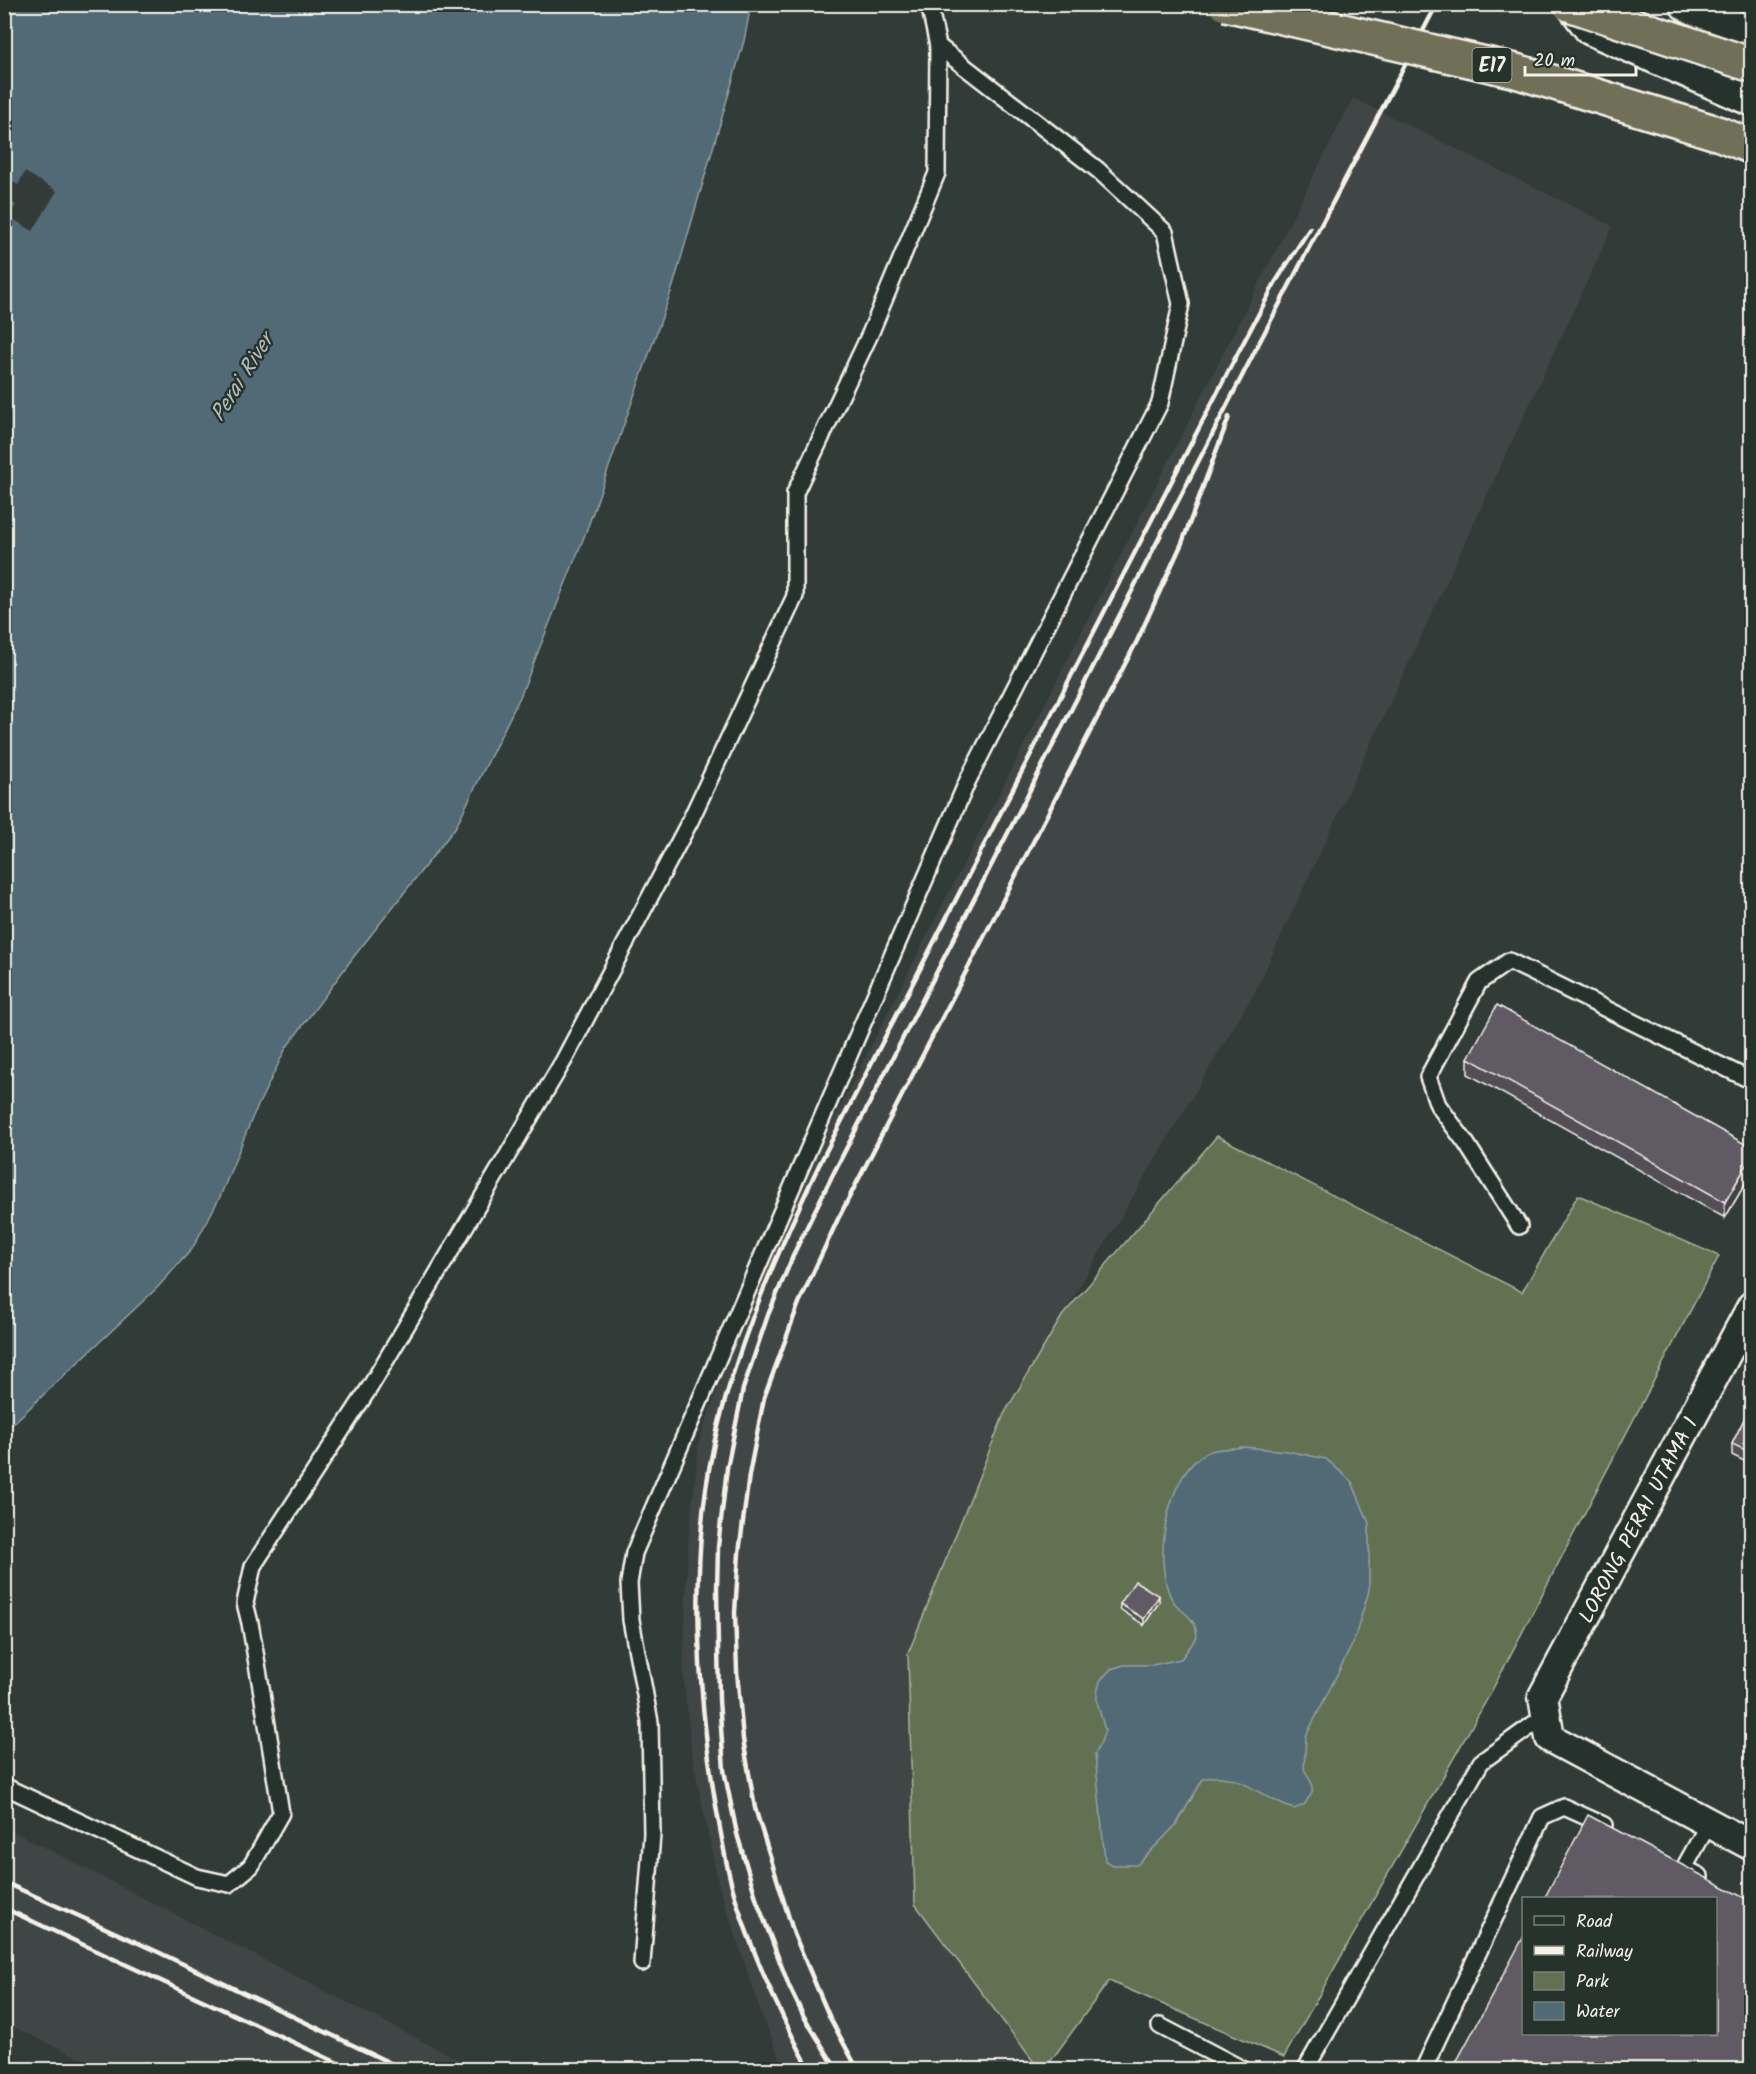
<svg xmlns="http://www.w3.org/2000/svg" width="1756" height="2074" viewBox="0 0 1756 2074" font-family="Kalam,sans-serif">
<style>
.built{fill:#3f4445}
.green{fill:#637152;stroke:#acb19d;stroke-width:1.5}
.water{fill:#516b76;stroke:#92a1a4;stroke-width:1.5}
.pier{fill:#313b38}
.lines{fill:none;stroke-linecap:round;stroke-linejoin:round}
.lane-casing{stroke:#f4f1e8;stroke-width:20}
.street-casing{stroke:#f4f1e8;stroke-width:33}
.secondary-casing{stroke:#f4f1e8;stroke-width:38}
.lane{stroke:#26332d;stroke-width:15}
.street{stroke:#26332d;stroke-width:28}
.secondary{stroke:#26332d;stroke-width:33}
.rail{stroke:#f4f1e8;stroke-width:4.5}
.highway-bridge-casing{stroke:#f4f1e8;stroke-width:38;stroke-linecap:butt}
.highway-bridge{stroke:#706f59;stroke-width:33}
.wall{fill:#524d56;stroke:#f4f1e8;stroke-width:1.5}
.shaded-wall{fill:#423f46;stroke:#f4f1e8;stroke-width:1.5}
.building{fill:#5f5a64;stroke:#f4f1e8;stroke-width:1.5}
.labels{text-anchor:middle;stroke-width:5;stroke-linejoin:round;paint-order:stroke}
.shield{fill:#26332d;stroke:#b6b8b0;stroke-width:1.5}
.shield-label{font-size:20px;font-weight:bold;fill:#f4f1e8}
.street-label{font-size:21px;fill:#f4f1e8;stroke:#26332d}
.water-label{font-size:22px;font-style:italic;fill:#b3bbba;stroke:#26332d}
</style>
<rect width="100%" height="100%" fill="#313b38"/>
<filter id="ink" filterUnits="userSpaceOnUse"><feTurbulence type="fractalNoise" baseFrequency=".0167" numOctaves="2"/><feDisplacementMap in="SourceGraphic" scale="12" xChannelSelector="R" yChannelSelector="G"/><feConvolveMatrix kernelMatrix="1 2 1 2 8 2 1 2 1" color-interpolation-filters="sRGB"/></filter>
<g filter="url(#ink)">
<g class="built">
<path d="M1353 98 1613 226 1256 990 1004 1414 915 1904 1039 2069 785 2070 762 2016 719 1887 692 1756 683 1673 688 1543 699 1441 766 1252Z"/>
<path d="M5 1827 475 2068 478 2069H103L5 2023Z"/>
</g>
<path class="green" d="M1217 1136 1522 1292 1578 1195 1719 1256 1489 1696 1284 2057 1109 1981 1045 2069H1039L915 1904 908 1654 1004 1414 1062 1316Z"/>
<g class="water">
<path d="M5 5H751L744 41 673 286 586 532 520 697 455 828 352 959 286 1048 253 1116 220 1197 192 1249 157 1288 5 1431Z"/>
<path d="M1243 1447 1287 1451 1326 1459 1352 1482 1369 1523V1591L1353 1643 1306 1736 1304 1769 1312 1784V1793L1304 1805 1294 1809C1263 1800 1237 1768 1203 1779L1176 1825 1137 1865H1113L1105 1861 1095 1754 1101 1742 1105 1730 1097 1702V1693L1100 1681 1111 1669 1124 1665H1152L1181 1659 1197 1637C1196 1612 1176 1613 1169 1593 1154 1554 1167 1475 1206 1453 1215 1448 1232 1449 1243 1447Z"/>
</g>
<path class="pier" d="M25 172 57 191 33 231 9 217 16 205 5 198V177L18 185Z"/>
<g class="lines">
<defs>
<g id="lane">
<path d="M1519 1226 1466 1143 1438 1105 1428 1077 1479 982 1509 961 1752 1081"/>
<path d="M4 1786 197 1877 229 1884 251 1866 281 1813 262 1693 250 1623 245 1603 253 1566 370 1387 564 1060 690 821 795 596V493L870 334 937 173 938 46 929 4"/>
<path d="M1700 1876 1684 1868 1709 1823"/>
<path d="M642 1963 652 1834 650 1722 631 1620 629 1583 634 1553 968 780 1160 403 1181 304 1165 232 1098 170 938 46"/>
<path d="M1160 2026 1244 2070"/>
<path d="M1305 2070 1481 1762 1546 1715"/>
<path d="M1423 2070 1542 1817 1564 1807 1604 1825"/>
</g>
<path id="street" d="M1752 1306 1543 1696 1550 1738 1752 1846"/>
<g id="secondary">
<path d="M1573 4 1591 28 1752 99"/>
<path d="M1687 4 1752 36"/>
</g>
</defs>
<use href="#lane" class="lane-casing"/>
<use href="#street" class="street-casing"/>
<use href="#secondary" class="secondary-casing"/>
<use href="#lane" class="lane"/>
<use href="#street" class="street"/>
<use href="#secondary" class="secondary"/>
<g class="rail">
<path d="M4 1882 158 1952 405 2070"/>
<path d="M4 1908 353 2070"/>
<path d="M810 2070C782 2018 757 1965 739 1909 728 1878 723 1844 717 1812 697 1698 689 1558 714 1444 735 1348 777 1253 819 1165L1231 366 1275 283 1310 228"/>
<path d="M837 2070 803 2015 789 1986 757 1901 737 1834 724 1770 719 1700 717 1590 718 1547 727 1468 743 1389 768 1315 796 1249 827 1186 1258 345 1437 4"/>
<path d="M858 2070 830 2018 794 1934 755 1808 743 1739 737 1671 735 1612 739 1553 749 1475 764 1398 799 1303 838 1219 1137 641 1182 543 1229 417"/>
</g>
<defs>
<g id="highway-bridge">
<path d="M1226 4 1516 71 1720 134 1752 147"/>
<path d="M1569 4 1752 65"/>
</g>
</defs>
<use href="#highway-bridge" class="highway-bridge-casing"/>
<use href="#highway-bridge" class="highway-bridge"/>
</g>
<g class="wall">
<path d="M1468 1058 1752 1148V1172L1725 1218 1468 1074Z"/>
<path d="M1752 1403V1465L1732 1455V1444Z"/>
<path d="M1159 1602 1144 1625 1120 1609V1604Z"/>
</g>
<g class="shaded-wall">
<path d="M1752 1156V1172L1725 1218V1202Z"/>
<path d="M1159 1596V1602L1144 1625V1619Z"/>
</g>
<g class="building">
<path d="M1497 1005 1752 1148V1156L1725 1202 1468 1058Z"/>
<path d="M1752 1403V1453L1732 1444Z"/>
<path d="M1135 1581 1159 1596 1144 1619 1120 1604Z"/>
<path d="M1588 1815 1752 1902V2070H1452L1524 1936V2034H1716V1899H1544Z"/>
</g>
</g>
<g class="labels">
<rect class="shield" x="1472.5" y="48" width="39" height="34" rx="4.5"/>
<g class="shield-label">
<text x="1492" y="72">E17</text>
</g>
<g class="street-label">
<text transform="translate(1638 1520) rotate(-62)" y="7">LORONG PERAI UTAMA 1</text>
</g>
<g class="water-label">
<text transform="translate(241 377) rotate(-58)" y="8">Perai River</text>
</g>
</g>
<rect width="1756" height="2074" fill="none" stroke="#26332d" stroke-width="24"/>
<rect x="12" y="12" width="1732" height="2050" fill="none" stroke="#f4f1e8" stroke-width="2" filter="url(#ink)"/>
<rect x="1522" y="1897" width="195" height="138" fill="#26332d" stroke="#787f78" stroke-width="1.5"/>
<rect x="1534" y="1916" width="30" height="9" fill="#26332d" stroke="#787f78" stroke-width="1.5"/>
<text x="1576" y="1927" font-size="18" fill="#f4f1e8">Road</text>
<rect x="1534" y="1946" width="30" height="9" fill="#f4f1e8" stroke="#787f78" stroke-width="1.5"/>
<text x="1576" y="1957" font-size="18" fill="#f4f1e8">Railway</text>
<rect x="1534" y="1972" width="30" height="18" fill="#637152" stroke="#787f78" stroke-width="1.5"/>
<text x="1576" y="1987" font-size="18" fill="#f4f1e8">Park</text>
<rect x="1534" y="2002" width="30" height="18" fill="#516b76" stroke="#787f78" stroke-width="1.5"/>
<text x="1576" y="2017" font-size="18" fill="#f4f1e8">Water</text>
<path d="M1525 66v9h111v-9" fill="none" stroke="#f4f1e8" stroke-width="3"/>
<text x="1534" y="66" font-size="18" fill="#f4f1e8" stroke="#26332d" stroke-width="4.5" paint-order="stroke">20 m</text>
</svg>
